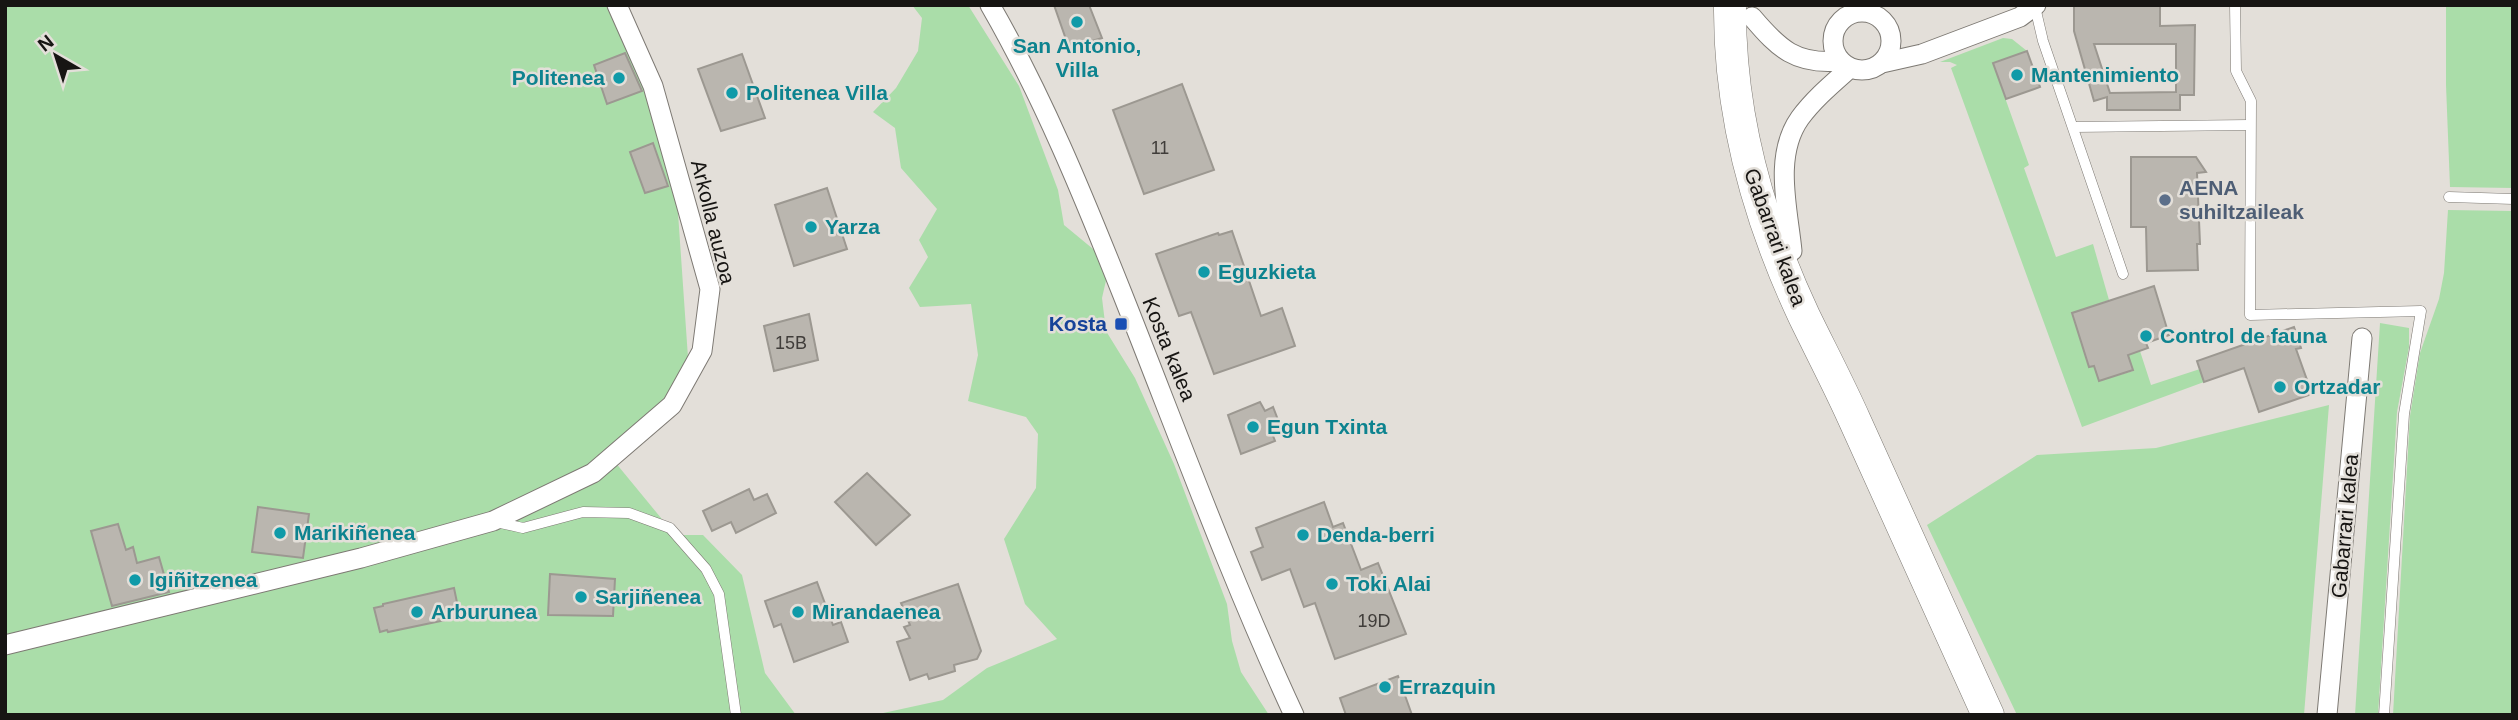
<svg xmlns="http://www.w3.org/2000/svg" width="2518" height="720" viewBox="0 0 2518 720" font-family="Helvetica,sans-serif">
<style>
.green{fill:#aadda9}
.building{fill:#bab6af;stroke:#9c9891;stroke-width:2;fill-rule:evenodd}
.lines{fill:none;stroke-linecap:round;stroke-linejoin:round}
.lane-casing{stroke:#7d7973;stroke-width:11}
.street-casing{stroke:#7d7973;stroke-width:21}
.primary-casing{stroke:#7d7973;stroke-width:33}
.lane{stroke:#fff;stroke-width:10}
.street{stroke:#fff;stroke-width:19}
.primary{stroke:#fff;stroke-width:32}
.culture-dot{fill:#0f9aa8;stroke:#e3dfd9;stroke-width:2.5}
.service-dot{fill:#5c6f8a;stroke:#e3dfd9;stroke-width:2.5}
.transit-dot{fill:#1a4fb4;stroke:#e3dfd9;stroke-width:2.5}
.labels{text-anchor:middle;stroke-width:5;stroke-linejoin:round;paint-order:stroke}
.number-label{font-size:18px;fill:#403d3a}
.culture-label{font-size:21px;font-weight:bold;fill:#0d838f;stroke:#e3dfd9;text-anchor:start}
.service-label{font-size:21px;font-weight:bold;fill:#4e5e75;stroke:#e3dfd9;text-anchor:start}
.street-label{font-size:21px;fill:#171513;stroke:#e3dfd9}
.transit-label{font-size:21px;font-weight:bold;fill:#164399;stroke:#e3dfd9;text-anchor:end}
</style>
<rect width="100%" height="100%" fill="#e3dfd9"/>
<g class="green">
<path d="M5 5H618L654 86 678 213 689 372 610 456 675 535H703L742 575 765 673 796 715H5Z"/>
<path d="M912 5H968L1019 86 1058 190 1064 225 1110 263 1102 298 1106 331 1135 378 1174 464 1227 604 1232 641 1241 672 1269 715H874L943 700 987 668 1057 639 1025 604 1004 539 1036 488 1038 434 1026 417 968 401 978 355 971 304 920 307 909 288 928 257 919 240 937 209 901 168 895 128 873 112 896 88 918 51 922 18Z"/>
<path d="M2446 5H2513V188L2450 187 2446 85Z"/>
<path d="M2003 38 2012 39 2027 51 1993 64 2029 165 2024 168 2056 257 2093 244 2109 300 2072 313 2089 367 2094 366 2099 381 2133 371 2128 355 2140 351 2151 385 2200 369 2204 382 2082 427 1951 68 1957 65 1950 62H1940Z"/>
<path d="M2448 210 2513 211V715H2393L2410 416 2420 353 2439 299 2444 273Z"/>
<path d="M2380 323 2409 328V347L2397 412 2378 715H2355Z"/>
<path d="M2329 405 2304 715H2017L1927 525 2037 455 2156 448Z"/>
</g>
<g class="building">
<path d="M1054 5H1089L1102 38 1069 48Z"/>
<path d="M2074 5H2160V26L2195 25 2194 95H2180V110H2107V97L2094 101 2074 31ZM2094 44H2176V92L2110 93Z"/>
<path d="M2027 51 2040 87 2006 99 1993 63Z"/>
<path d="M625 53 642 91 607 104 594 65Z"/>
<path d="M742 54 765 118 721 131 698 69Z"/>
<path d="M1182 84 1214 170 1144 194 1113 110Z"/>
<path d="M653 143 668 186 645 193 630 152Z"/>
<path d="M2131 157H2196L2206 172 2197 173 2200 244H2197L2198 270 2147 271 2146 227H2131Z"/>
<path d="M827 188 847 249 794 266 775 205Z"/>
<path d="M1232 231 1261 316 1282 308 1295 346 1214 374 1191 312 1179 316 1156 254 1218 233 1219 235Z"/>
<path d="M2154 286 2169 335 2146 343 2148 348 2128 355 2133 370 2099 381 2094 366 2089 367 2072 313Z"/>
<path d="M809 314 818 360 774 371 764 326Z"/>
<path d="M2294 327 2301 348 2296 349 2312 394 2259 412 2244 368 2204 382 2197 361Z"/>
<path d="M1260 402 1265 411 1273 407 1280 425 1270 428 1275 441 1241 454 1228 415Z"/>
<path d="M867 473 910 515 876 545 835 502Z"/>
<path d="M749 489 754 500 767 494 776 513 736 533 731 522 712 531 703 511Z"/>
<path d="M1324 502 1333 527 1343 523 1361 570 1378 563 1406 634 1335 659 1315 603 1304 607 1290 569 1262 580 1251 552 1263 547 1256 528Z"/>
<path d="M258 507 309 514 303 558 252 552Z"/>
<path d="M118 524 126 550 133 547 137 563 159 557 169 592 112 606 91 531Z"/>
<path d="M550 574 615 579 613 616 548 615Z"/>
<path d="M817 582 833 625 841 622 848 642 794 662 781 624 774 627 765 601Z"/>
<path d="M958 584 981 651 977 659 954 665 955 671 929 679 927 674 910 680 897 642 910 638 904 627 910 625 901 603Z"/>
<path d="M454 588 460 617 388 632 387 630 380 632 374 608 383 606V604Z"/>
<path d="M1398 676 1412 715H1346L1340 698Z"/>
</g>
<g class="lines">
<defs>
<g id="lane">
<path d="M2235 5 2236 71 2251 101 2250 315 2421 311 2404 414 2384 715"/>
<path d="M2035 7 2043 41 2123 274"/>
<path d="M2074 127 2249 125"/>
<path d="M2449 197 2513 199"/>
<path d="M496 522 523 528 583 512 629 513 670 528 706 569 719 594 736 715"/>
</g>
<g id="street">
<path d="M990 5C1043 97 1083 195 1122 293 1178 434 1230 577 1294 715"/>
<circle cx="1862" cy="41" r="29"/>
<path d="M1752 17C1779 49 1796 65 1840 61"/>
<path d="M1882 63 1922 54 2020 17 2036 5"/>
<path d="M1792 251C1788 209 1773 156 1800 118 1814 99 1832 84 1850 68"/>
<path d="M5 645 361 558 493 521 593 473 672 405 702 351 710 289 653 86 617 5"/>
<path d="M2327 715 2362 338"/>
</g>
<path id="primary" d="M1730 5C1729 114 1758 218 1804 316 1821 351 1839 385 1855 421 1900 519 1944 617 1988 715"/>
</defs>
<use href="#lane" class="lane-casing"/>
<use href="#street" class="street-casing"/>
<use href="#primary" class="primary-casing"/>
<use href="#lane" class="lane"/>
<use href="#street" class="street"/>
<use href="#primary" class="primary"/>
</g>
<g class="culture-dot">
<circle cx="1077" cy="22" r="7"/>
<circle cx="2017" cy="75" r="7"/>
<circle cx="619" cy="78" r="7"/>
<circle cx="732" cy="93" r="7"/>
<circle cx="811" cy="227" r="7"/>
<circle cx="1204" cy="272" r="7"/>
<circle cx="2146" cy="336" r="7"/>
<circle cx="2280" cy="387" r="7"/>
<circle cx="1253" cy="427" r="7"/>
<circle cx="280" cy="533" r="7"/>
<circle cx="1303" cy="535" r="7"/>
<circle cx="135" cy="580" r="7"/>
<circle cx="1332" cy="584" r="7"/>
<circle cx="581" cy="597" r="7"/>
<circle cx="417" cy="612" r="7"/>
<circle cx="798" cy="612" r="7"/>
<circle cx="1385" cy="687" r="7"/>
</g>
<circle class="service-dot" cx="2165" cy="200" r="7"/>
<rect class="transit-dot" x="1114" y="317" width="14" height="14" rx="3.5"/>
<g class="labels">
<g class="number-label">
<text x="1160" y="154">11</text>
<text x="791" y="349">15B</text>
<text x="1374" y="627">19D</text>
</g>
<g class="culture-label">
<text x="1077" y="53" text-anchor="middle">San Antonio,<tspan x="1077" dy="24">Villa</tspan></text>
<text x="2031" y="82">Mantenimiento</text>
<text x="605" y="85" text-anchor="end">Politenea</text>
<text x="746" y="100">Politenea Villa</text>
<text x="825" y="234">Yarza</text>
<text x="1218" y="279">Eguzkieta</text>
<text x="2160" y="343">Control de fauna</text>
<text x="2294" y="394">Ortzadar</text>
<text x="1267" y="434">Egun Txinta</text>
<text x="294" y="540">Marikiñenea</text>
<text x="1317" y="542">Denda-berri</text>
<text x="149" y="587">Igiñitzenea</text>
<text x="1346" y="591">Toki Alai</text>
<text x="595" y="604">Sarjiñenea</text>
<text x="431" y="619">Arburunea</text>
<text x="812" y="619">Mirandaenea</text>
<text x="1399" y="694">Errazquin</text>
</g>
<g class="service-label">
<text x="2179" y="195">AENA<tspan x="2179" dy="24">suhiltzaileak</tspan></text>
</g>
<g class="street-label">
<text transform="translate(713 222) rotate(76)" y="7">Arkolla auzoa</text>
<text transform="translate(1775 237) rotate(70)" y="7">Gabarrari kalea</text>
<text transform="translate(1169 349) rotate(68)" y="7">Kosta kalea</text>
<text transform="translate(2345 526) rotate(-85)" y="7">Gabarrari kalea</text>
</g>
<g class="transit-label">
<text x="1107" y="331">Kosta</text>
</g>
</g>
<rect width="2518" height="720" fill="none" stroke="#171513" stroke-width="14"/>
<g transform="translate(56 56) rotate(321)" stroke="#e3dfd9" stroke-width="5" paint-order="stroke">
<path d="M0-5L12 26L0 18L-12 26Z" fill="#171513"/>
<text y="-10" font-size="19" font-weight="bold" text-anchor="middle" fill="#171513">N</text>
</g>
</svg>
